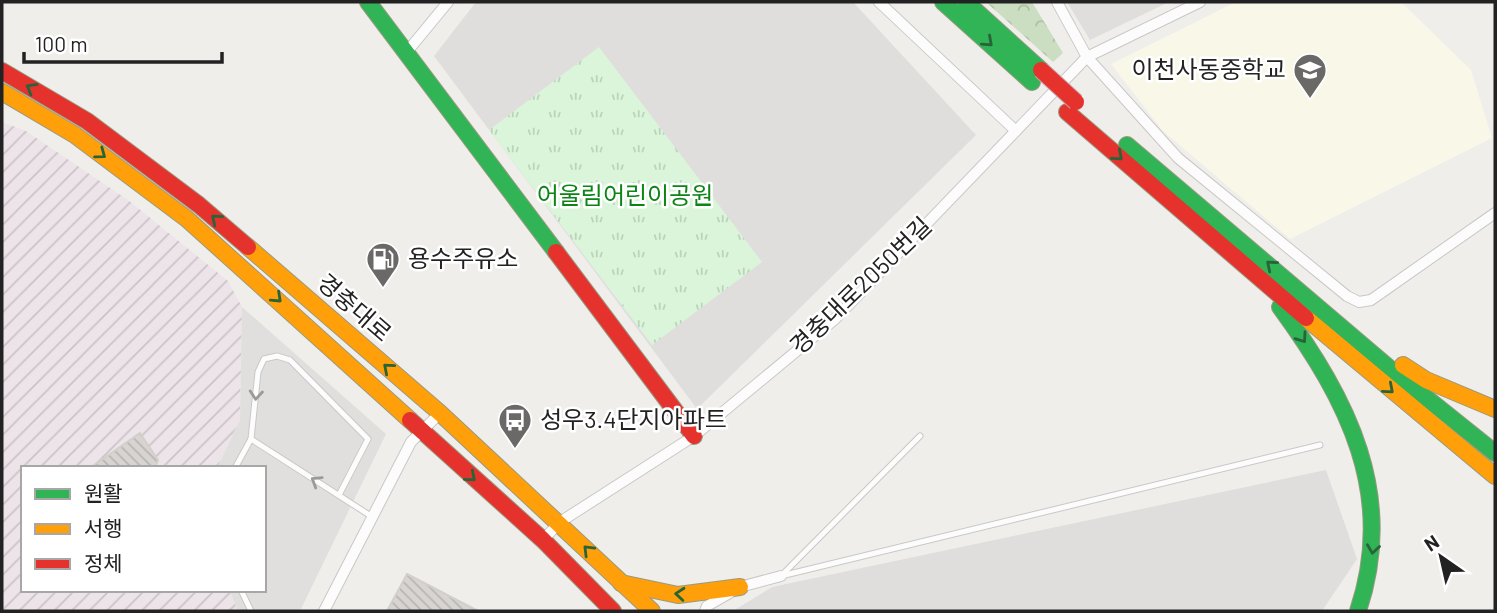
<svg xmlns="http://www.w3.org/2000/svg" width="1497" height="613" viewBox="0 0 1497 613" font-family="Barlow,'Noto Sans KR',sans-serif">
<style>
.residential{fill:#dfdedc}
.industrial{fill:url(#industrial-furrows)}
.education{fill:#f8f7e8}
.forest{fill:url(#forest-crowns)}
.park{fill:url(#park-tufts)}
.parking{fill:#e0dfde}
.building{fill:url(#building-back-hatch);stroke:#d3d0cc;stroke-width:2}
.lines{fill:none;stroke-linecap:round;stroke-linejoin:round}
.lane-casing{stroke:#c9c8c7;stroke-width:7}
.street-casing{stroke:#c9c8c7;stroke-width:12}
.fast-casing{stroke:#999a82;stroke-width:18}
.slow-casing{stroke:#999a82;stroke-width:18}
.jam-casing{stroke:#999a82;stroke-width:18}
.lane{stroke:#fdfcfc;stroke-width:5}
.street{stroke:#fdfcfc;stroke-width:10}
.fast{stroke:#30b455;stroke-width:16}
.slow{stroke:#ff9f0a;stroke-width:16}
.jam{stroke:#e5322d;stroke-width:16}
.jam-bridge-casing{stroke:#c5a2ac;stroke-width:18;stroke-linecap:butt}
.jam-bridge{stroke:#e5322d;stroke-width:16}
.oneway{stroke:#286439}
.oneway2{stroke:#9a9a9a}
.labels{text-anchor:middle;stroke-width:5;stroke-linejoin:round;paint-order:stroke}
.poi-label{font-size:24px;fill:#222;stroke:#fff;text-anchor:start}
.park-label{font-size:24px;fill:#0c8416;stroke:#fff}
.street-label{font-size:24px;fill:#222;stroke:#fff}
</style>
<defs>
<pattern id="industrial-furrows" width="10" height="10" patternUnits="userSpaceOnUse" patternTransform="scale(1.75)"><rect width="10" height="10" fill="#ede4e9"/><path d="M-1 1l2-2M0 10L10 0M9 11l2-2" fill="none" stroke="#cbc3c8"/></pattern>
<pattern id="forest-crowns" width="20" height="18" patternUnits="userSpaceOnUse" patternTransform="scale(1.75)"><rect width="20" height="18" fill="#cbdec1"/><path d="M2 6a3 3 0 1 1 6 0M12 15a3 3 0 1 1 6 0" fill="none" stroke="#aebea6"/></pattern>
<pattern id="park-tufts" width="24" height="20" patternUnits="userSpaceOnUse" patternTransform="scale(1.75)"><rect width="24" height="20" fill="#daf5da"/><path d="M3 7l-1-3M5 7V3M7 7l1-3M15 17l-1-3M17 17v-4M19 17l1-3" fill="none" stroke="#bbd2bb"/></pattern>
<pattern id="building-back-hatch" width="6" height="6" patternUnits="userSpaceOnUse" patternTransform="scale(1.75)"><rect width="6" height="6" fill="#d7d4d2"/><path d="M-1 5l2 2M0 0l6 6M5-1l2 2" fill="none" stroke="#b8b6b4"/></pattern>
</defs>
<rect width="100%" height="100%" fill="#f0eeeb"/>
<g class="residential">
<path d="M476 2H853L976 135 697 409 434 56Z"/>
<path d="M1067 2H1169L1090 40Z"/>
<path d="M1326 470 1357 559 1322 611H733L772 587Z"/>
</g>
<path class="industrial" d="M2 122 26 131 128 200 228 281 242 307 240 420 217 468H23V590H229L238 611H2Z"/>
<path class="education" d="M1236 2H1401L1471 70 1492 138 1290 239 1163 131 1111 64Z"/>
<path class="forest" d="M986 2H1032L1063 53 1053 62Z"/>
<path class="park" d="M599 47 762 262 652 345 489 130Z"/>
<path class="parking" d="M242 307 386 434 300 611H238L229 590H264V468H217L240 420Z"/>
<g class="building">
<path d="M140 433 158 460 155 468H90Z"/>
<path d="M407 574 478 611H387Z"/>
</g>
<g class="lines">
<defs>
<g id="lane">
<path d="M251 439 374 518"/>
<path d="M235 468 251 439 258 372 264 359 277 356 290 360 368 439 339 495"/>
<path d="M783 574 920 436"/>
<path d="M781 576 1320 445"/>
<path d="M241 590 251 611"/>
</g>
<g id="street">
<path d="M879 2 1016 131"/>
<path d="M1057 2 1087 57 1178 158 1347 296 1359 302 1371 300 1495 213"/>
<path d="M406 53 448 2"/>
<path d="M543 540 560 522 694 436 834 320 1087 57 1200 2"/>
<path d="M324 611 411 442 440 413"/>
<path d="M705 611 707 606 740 587 781 576"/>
</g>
<g id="fast">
<path d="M368 2 556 252"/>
<path d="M943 2 1032 82"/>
<path d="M966 2 1041 70"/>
<path d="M1127 145 1394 372 1495 453"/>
<path d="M1280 307C1348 400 1397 495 1358 611"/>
</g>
<g id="slow">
<path d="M2 92 75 135 187 219 410 420"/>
<path d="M248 247 440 413 652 611"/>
<path d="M1306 318 1495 476"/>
<path d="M1403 365 1426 380 1495 409"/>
<path d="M621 583 678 595 740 587"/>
</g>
<g id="jam">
<path d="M2 71 87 121 199 205 248 247"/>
<path d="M1067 112 1306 318"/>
<path d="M556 252 694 436"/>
<path d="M410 420 543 540 613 611"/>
</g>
</defs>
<use href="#lane" class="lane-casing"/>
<use href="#street" class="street-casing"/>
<use href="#fast" class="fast-casing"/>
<use href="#slow" class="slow-casing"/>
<use href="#jam" class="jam-casing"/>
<use href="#lane" class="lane"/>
<use href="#street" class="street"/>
<use href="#fast" class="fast"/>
<use href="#slow" class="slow"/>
<use href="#jam" class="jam"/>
<defs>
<path id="jam-bridge" d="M1041 70 1076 102"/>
</defs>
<use href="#jam-bridge" class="jam-bridge-casing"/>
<use href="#jam-bridge" class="jam-bridge"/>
</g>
<defs><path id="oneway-chevron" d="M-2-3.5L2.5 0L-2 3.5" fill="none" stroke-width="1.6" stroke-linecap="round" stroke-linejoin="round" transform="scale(1.75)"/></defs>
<g class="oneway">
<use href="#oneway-chevron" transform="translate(988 42) rotate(42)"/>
<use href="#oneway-chevron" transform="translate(31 88) rotate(-150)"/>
<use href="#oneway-chevron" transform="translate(101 154) rotate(36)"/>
<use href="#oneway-chevron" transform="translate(1118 156) rotate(41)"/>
<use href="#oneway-chevron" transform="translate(216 219) rotate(-140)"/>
<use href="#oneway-chevron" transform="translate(1271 265) rotate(-140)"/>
<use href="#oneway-chevron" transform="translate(277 298) rotate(43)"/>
<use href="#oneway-chevron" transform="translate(1302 338) rotate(55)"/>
<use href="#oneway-chevron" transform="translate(388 368) rotate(-139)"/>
<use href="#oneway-chevron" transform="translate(1389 389) rotate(41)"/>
<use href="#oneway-chevron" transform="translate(471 477) rotate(41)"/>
<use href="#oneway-chevron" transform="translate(1373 549) rotate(98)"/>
<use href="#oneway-chevron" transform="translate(588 550) rotate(-135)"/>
<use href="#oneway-chevron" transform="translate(680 594) rotate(-175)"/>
</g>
<g class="oneway2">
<use href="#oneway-chevron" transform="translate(256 395) rotate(95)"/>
<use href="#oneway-chevron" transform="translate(316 481) rotate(-148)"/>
</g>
<defs>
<symbol id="school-pin" viewBox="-11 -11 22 30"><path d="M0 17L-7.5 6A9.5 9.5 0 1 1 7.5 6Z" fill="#6a6968" stroke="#fff"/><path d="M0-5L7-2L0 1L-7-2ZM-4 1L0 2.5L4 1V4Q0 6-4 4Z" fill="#fff"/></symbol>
<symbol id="fuel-pin" viewBox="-11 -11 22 30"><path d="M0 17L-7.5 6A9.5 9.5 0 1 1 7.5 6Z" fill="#6a6968" stroke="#fff"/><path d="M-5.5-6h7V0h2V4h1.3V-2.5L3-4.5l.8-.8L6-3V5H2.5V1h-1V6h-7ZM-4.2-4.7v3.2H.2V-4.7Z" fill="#fff"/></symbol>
<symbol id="bus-pin" viewBox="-11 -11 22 30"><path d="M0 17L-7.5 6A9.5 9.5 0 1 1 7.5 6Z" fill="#6a6968" stroke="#fff"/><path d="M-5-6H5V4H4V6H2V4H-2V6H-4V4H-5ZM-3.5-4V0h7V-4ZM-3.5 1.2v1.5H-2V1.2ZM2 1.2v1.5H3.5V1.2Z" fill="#fff"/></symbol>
</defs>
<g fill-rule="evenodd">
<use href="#school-pin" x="1291" y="51" width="38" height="52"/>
<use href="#fuel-pin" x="364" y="240" width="38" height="52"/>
<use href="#bus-pin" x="496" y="401" width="38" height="52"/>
</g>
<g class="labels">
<g class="poi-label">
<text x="1286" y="78" text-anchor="end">이천사동중학교</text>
<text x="408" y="267">용수주유소</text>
<text x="540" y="428">성우3.4단지아파트</text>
</g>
<g class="park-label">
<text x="625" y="204">어울림어린이공원</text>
</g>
<g class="street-label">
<text transform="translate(861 286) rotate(-44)" y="8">경충대로2050번길</text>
<text transform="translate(354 308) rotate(41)" y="8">경충대로</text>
</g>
</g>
<rect width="1497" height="613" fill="none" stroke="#222222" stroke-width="7"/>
<rect x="21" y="466" width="245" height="126" fill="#ffffff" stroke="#a7a7a7" stroke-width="2"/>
<rect x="35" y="489" width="35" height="10" fill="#30b455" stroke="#a7a7a7" stroke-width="2"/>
<text x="84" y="501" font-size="21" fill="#222222">원활</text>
<rect x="35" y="524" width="35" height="10" fill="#ff9f0a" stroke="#a7a7a7" stroke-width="2"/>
<text x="84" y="536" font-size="21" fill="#222222">서행</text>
<rect x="35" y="559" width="35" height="10" fill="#e5322d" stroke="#a7a7a7" stroke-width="2"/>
<text x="84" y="571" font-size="21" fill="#222222">정체</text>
<g transform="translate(1441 557) rotate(326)" stroke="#ffffff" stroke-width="5" paint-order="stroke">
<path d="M0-5L12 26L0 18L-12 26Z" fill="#222222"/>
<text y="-10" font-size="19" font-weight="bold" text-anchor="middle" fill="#222222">N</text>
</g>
<path d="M24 52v10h198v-10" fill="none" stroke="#222222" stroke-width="3.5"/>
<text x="35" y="52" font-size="21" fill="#222222" stroke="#ffffff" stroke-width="5" paint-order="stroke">100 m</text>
</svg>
